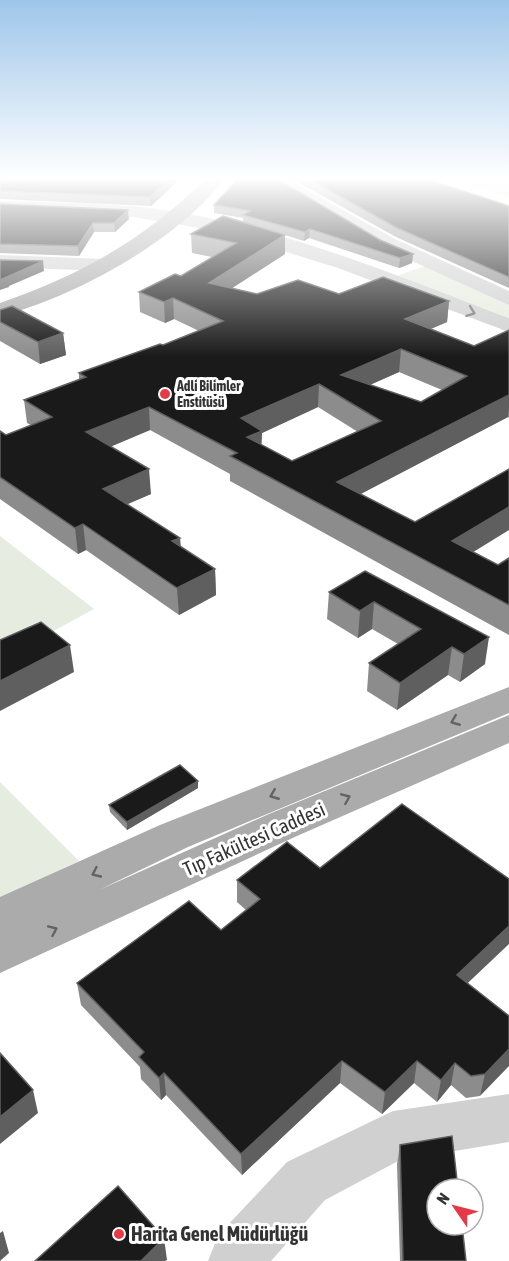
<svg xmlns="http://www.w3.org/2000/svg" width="509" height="1261" viewBox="0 0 509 1261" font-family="'Asap Condensed',sans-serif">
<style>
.green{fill:#e6ecdf}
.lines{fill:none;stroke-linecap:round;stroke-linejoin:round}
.minor{fill:#d0d0d0;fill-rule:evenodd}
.major{fill:#ababab;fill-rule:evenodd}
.wall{fill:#8c8c8c;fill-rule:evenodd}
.shaded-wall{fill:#5f5f5f}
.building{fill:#1a1a1a;stroke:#5f5f5f;stroke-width:1.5;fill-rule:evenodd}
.oneway{stroke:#7a7a7a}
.oneway2{stroke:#636363}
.poi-dot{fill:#e63946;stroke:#fff;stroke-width:2}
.labels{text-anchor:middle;stroke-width:6;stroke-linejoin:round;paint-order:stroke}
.far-poi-label{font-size:14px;font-weight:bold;fill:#333;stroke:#fff;text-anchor:start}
.near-street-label{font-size:20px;fill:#333;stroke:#fff}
.near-poi-label{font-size:20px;font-weight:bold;fill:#333;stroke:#fff;text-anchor:start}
</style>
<rect width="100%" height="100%" fill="#fff"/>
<g class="green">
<path d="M449 180H509V197Z"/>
<path d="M427 265 509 303V318L397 276Z"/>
<path d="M0 536 94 609 0 660Z"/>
<path d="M0 782 79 861 0 899Z"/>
</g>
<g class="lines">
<g class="minor">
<path d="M268 180H289L395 239 509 291V305L381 247Z"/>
<path d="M0 201C59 203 118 202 177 212 292 231 400 277 509 318V332L338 268 218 231 133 217 0 211Z"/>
<path d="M0 255 105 259 112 261 115 265 112 269 105 271 0 267Z"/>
<path d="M509 1094V1142L400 1160 325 1200 271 1261H208L216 1241 225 1228 287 1162 393 1111Z"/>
</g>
<g class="major">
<path d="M205 180H223C179 240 71 299 0 316V303C83 274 141 241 205 180Z"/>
<path d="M509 687V713L188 847 99 890 269 814 509 715V743L297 836 0 973V897L160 825Z"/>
</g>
</g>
<g class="wall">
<path d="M0 180H179L151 206 0 199Z"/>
<path d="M237 180 380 240 413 254 412 263 399 268 309 238 304 241 285 235V254L232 288 257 294H339L449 301 447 322 430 329 474 346 509 330V418L508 417 360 494 498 565 509 558V635L230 481V474L150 430 111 446 151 494 127 504 180 538 181 547 215 569 216 595 179 615 86 550 78 554 0 499V431L6 435 31 425 27 423 24 400 79 380V373L163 345 199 331 174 319 165 323 140 312 139 292 181 276 212 257 192 253 191 234 243 222V218L214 213V205ZM399 372 442 390 421 402 370 385ZM318 407 358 432 292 461 261 445 262 433Z"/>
<path d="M294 180H430L509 206V288L396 237Z"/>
<path d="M0 204 129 219 115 232H94L79 256 0 253Z"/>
<path d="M0 310 63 333 66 355 40 364 0 341Z"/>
<path d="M365 571 485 664 460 682 448 675 397 710 367 691 369 663 398 644 372 629 358 638 327 619 329 592Z"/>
<path d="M198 788 127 830 110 812 109 805Z"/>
<path d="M237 880 468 983 509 1016 480 1096 466 1098 451 1085 437 1102 414 1083 382 1114 340 1083 242 1175 166 1095 161 1100 141 1079 140 1067 81 1005 77 983 221 930 246 910 237 902Z"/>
<path d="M400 1145 466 1261H400L397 1164Z"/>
</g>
<g class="shaded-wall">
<path d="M169 180H179L151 206 150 197Z"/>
<path d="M128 210 129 219 115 232 114 223Z"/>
<path d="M93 223 94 232 79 256 78 246Z"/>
<path d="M310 229 309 238 304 241 305 232Z"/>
<path d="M285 235V254L209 303V283Z"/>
<path d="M413 254 412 263 399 268 400 258Z"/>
<path d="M43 261 44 271 9 286V287L0 290V280Z"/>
<path d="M173 298 174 319 165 323 164 302Z"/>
<path d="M449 301 447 322 403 341 405 319Z"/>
<path d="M63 333 66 355 40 364 38 342Z"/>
<path d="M401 349 399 372 340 398 341 375Z"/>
<path d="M319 384 318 407 262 433 261 455 247 461 241 418Z"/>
<path d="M509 395V408L508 417 336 507 337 482Z"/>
<path d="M149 407 150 430 89 456 86 432Z"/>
<path d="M149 469 151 494 105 514 103 489Z"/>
<path d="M509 507V530L449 567 452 541Z"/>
<path d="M83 524 86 550 78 554 75 528Z"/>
<path d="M180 538 181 563 172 541Z"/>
<path d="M215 569 216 595 179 615 177 588Z"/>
<path d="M374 602 372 629 358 638 360 611Z"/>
<path d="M489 637 485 664 460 682 464 654Z"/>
<path d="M70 645 74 672 0 711V681Z"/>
<path d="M452 647 448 675 397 710 400 683Z"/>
<path d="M198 781V788L127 830V822Z"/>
<path d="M509 926V944L453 997 457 975Z"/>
<path d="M509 1049V1066L480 1096 485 1074Z"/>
<path d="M342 1061 340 1083 242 1175 241 1154Z"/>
<path d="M417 1061 414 1083 382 1114 385 1092Z"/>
<path d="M455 1063 451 1085 437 1102 441 1080Z"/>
<path d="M164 1073 166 1095 161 1100 159 1078Z"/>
<path d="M33 1090 38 1113 0 1144V1117Z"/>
<path d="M3 1231 9 1253 0 1261V1233Z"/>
<path d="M164 1238 167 1260 165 1261H141Z"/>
</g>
<g class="building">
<path d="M0 180H169L150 197 0 191Z"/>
<path d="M237 180H279L380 240 413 254 400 258 310 229 305 232 243 215 250 211 214 205Z"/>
<path d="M310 180H430L509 206V277L397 228Z"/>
<path d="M0 204 128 210 114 223H93L78 246 0 244Z"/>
<path d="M223 216 285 235 209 283 257 294 298 280 339 294 383 277 449 301 405 319 474 346 509 330V395L337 482 415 522 509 469V507L452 541 498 565 509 558V605L230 456 237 453 149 407 86 432 149 469 103 489 180 538 172 541 215 569 177 588 83 524 75 528 0 477V431L6 435 52 417 24 400 86 377 79 373 160 344 163 345 223 321 173 298 164 302 139 292 175 274 181 276 236 243 191 234ZM401 349 467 376 421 402 341 375ZM319 384 381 421 292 461 247 437 262 431 241 418Z"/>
<path d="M0 260 43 261 0 280Z"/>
<path d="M12 306 63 333 38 342 0 322V310Z"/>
<path d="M365 571 489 637 464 654 452 647 400 683 369 663 421 629 374 602 360 611 329 592Z"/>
<path d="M41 622 70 645 0 681V640Z"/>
<path d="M180 765 198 781 127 822 109 805Z"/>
<path d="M402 804 509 879V926L457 975 509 1016V1049L485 1074 471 1076 455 1063 441 1080 417 1061 385 1092 342 1061 241 1154 164 1073 159 1078 139 1057 144 1052 77 983 189 901 221 930 260 899 237 880 287 842 320 868Z"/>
<path d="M0 1053 33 1090 0 1117Z"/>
<path d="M452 1136 458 1189H437V1225H462L466 1261H403L400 1145Z"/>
<path d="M118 1186 164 1238 141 1261H35Z"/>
</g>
<defs><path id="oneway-chevron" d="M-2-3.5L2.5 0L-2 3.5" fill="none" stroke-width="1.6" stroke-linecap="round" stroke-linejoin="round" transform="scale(1.5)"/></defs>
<use class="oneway" href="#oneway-chevron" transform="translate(471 312) rotate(20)"/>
<g class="oneway2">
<use href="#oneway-chevron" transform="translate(455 721) rotate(158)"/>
<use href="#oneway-chevron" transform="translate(274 795) rotate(158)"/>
<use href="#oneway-chevron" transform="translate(346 798) rotate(-23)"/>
<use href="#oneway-chevron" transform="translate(96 873) rotate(155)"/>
<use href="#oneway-chevron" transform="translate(53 930) rotate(-24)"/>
</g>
<linearGradient id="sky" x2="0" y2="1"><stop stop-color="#9ec6ea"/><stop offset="0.5" stop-color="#fff"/><stop offset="1" stop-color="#fff" stop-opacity="0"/></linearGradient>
<rect width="509" height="357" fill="url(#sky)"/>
<g class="poi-dot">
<circle cx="165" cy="394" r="6"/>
<circle cx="119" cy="1234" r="6"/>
</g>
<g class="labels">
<g class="far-poi-label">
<text x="177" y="391">Adli Bilimler<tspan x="177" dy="16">Enstitüsü</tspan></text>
</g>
<g class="near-street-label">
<text transform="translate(254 839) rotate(-24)" y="7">Tıp Fakültesi Caddesi</text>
</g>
<g class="near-poi-label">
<text x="131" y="1241">Harita Genel Müdürlüğü</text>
</g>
</g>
<g transform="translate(455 1207) rotate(305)"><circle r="28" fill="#ffffff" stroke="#adadad" stroke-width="1.5"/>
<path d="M0-4.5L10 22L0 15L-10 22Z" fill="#e63946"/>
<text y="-9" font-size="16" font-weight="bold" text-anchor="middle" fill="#333333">N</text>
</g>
</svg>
